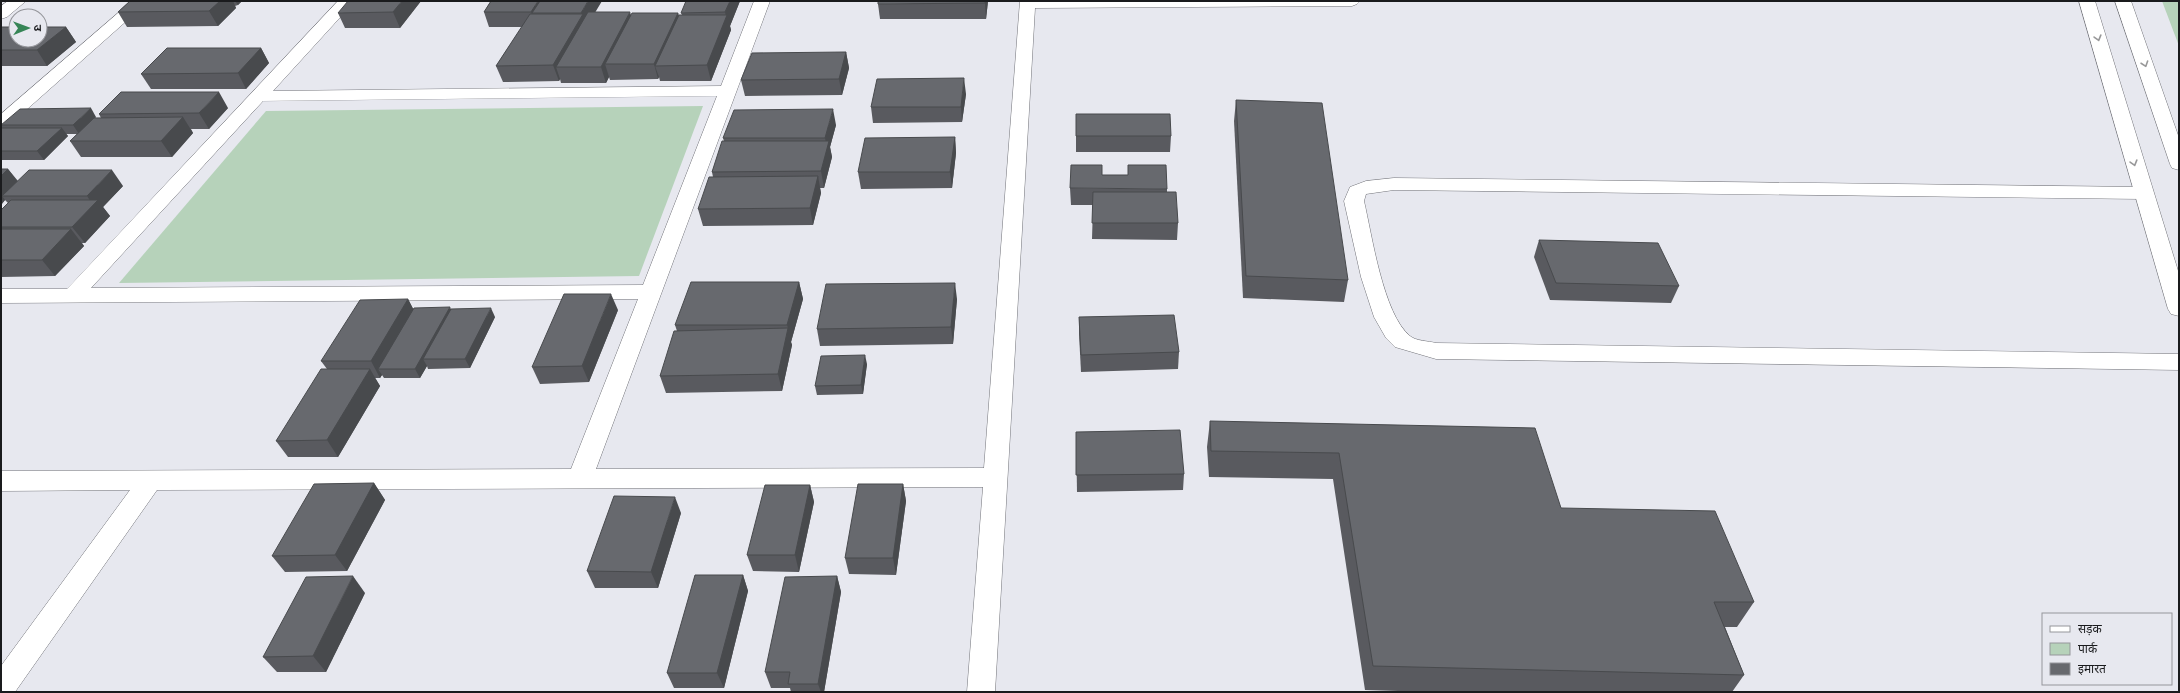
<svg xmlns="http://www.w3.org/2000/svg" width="2180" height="693" viewBox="0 0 2180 693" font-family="Figtree,'Noto Sans Devanagari',sans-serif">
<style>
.green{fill:#b6d2ba}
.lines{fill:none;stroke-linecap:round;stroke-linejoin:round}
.minor-casing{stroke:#727379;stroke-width:1}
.tertiary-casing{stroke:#727379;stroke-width:1}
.minor{fill:#fff;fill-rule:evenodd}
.tertiary{fill:#fff;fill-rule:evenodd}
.wall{fill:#595a5f}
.shaded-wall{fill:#484a4d}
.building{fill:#67696e;stroke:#484a4d}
.oneway{stroke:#989899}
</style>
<rect width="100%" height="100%" fill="#e7e8ef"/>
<g class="green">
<path d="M2162 1H2179V46Z"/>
<path d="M703 106 639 276 119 283 266 111Z"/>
</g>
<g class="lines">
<defs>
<g id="minor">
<path d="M8 1H26L7 17 1 19V6Z"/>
<path d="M132 1H149L7 127 1 128V114Z"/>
<path d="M338 1H355L273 91 721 86 754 1H770L596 469 984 468 1020 1H1360L1357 4 1352 6 1035 8 995 692H967L983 487 157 490 15 692H1V666L130 490 1 491V471L571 469 638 299 1 303V289H67ZM717 96 643 285 91 288 263 101Z"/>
<path d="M1394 178 2143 187 2150 189 2153 193 2150 197 2143 199 1394 190 1366 194 1364 201C1372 235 1383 314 1410 336 1416 341 1428 341 1436 343L2179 354V370L1436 359 1395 347 1386 338 1374 317 1361 277 1344 201 1350 187 1366 181Z"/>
</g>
<g id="tertiary">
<path d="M2079 1H2095L2179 274V316L2171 314 2168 309Z"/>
<path d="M2115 1H2131L2179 138V170L2172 168 2170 164Z"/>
</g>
</defs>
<use href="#minor" class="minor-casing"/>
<use href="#tertiary" class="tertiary-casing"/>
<use href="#minor" class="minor"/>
<use href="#tertiary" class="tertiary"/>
</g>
<g class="wall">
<path d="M130 1H242L238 5 235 6 236 8 218 26 127 27 118 12Z"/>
<path d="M421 1 400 28H345L338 13Z"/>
<path d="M491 1 595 12 631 15 678 13 679 16 682 15 681 13 740 1 730 26 731 30 711 81H660L659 77 658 79 610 80 609 77 606 83H561L560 79 559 81 503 82 496 66 522 27H489L484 12Z"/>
<path d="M988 1 986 19H880L878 4Z"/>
<path d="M1 27H66L76 42 47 66H1Z"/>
<path d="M261 48 269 63 246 89H151L141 74Z"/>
<path d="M846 52 849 68 842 95 745 96 741 80Z"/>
<path d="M966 94 962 122 873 123 871 107Z"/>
<path d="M1236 100 1348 280 1344 302 1243 298 1234 121Z"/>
<path d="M228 108 209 129H191L193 133 172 157H81L70 141 77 134H66L68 136 44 160H1V128H2L1 127V125L96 117 95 118H101L99 114Z"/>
<path d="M1076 114 1171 136 1170 152H1076Z"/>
<path d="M836 125 830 147 832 157 824 188H820L821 193 813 225 703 226 698 209 713 177 712 172 724 141 723 138Z"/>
<path d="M955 137 956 153 952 188 861 189 858 172Z"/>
<path d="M1 169H8L18 181 123 186 103 207 110 216 85 243H82L84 246 55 276 1 277V227L8 203 5 200 1 205Z"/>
<path d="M1070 188 1167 189V192L1178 223 1177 240 1092 239 1093 205H1071Z"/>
<path d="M1539 240 1679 286 1671 303 1550 300 1534 257Z"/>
<path d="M799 282 803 299 791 342 792 345 782 391 666 393 660 376 677 331 675 325Z"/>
<path d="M408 299 413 309H451L495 317 470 368 428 369 427 366 420 378H384L382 375 380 378H375L380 386 338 457H288L276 441 327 369 321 361Z"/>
<path d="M957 299 953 344 820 346 817 329Z"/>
<path d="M618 310 589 382 540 384 532 367Z"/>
<path d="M1079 317 1179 352 1178 369 1081 372 1079 334Z"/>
<path d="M867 364 863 394 817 395 815 386Z"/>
<path d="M1210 421 1561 508 1754 602 1737 627H1725L1744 675 1732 692H1431L1365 690 1333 479 1209 477 1207 447Z"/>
<path d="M1076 432 1184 474 1183 490 1077 492Z"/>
<path d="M374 483 385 500 347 571 285 572 272 556Z"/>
<path d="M903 484 906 501 896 575 849 574 845 558Z"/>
<path d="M810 485 814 502 799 572 753 571 747 555Z"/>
<path d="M681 513 658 588H595L587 571Z"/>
<path d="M743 575 748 591 724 688H674L667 673Z"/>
<path d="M837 576 841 592 824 692H791L790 688H771L765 672Z"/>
<path d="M365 593 326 672H277L263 657Z"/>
</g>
<g class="shaded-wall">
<path d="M220 1H233L236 8 218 26 209 11Z"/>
<path d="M235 1H242L238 5Z"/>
<path d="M402 1H421L400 28 393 12Z"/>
<path d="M538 1H553L532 13 537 27 531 12Z"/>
<path d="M588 1H602L587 26 556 67 560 79 559 81 553 65 582 16 581 13Z"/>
<path d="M730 1H740L730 26 731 30 711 81 707 65 726 17 725 12Z"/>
<path d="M985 1H988L986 19 985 3Z"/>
<path d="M630 12 635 27 605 64 609 77 606 83 601 67Z"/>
<path d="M678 13 682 28 655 66 659 77 658 79 654 64Z"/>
<path d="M66 27 76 42 47 66 37 50Z"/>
<path d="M261 48 269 63 246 89 238 73Z"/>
<path d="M846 52 849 68 842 95 839 79Z"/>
<path d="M964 78 966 94 962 122 961 107Z"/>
<path d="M219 92 228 108 209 129 199 113Z"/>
<path d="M91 108 96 117 79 134 73 125Z"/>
<path d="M833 109 836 125 830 147 832 157 824 188 821 171 827 148 825 138Z"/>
<path d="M183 117 193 133 172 157 161 141Z"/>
<path d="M62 128 68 136 44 160 37 151Z"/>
<path d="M955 137 956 153 952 188 950 172Z"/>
<path d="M8 169 21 186 2 196 5 200 1 205V176Z"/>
<path d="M112 170 123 186 103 207 110 216 85 243 72 227 93 205 87 196Z"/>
<path d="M818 176 821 193 813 225 810 208Z"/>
<path d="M71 229 84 246 55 276 42 260Z"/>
<path d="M799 282 803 299 791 342 792 345 782 391 778 374 788 328 787 325Z"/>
<path d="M955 283 957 299 953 344 951 327Z"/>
<path d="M611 294 618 310 589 382 582 366Z"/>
<path d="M408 299 417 316 378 369 382 375 380 378 371 361Z"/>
<path d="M450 307 454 316 423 359 427 366 420 378 415 369Z"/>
<path d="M491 308 495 317 470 368 465 359Z"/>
<path d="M865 355 867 364 863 394 861 385Z"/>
<path d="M370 369 380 386 338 457 327 440Z"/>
<path d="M374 483 385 500 347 571 335 555Z"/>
<path d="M903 484 906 501 896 575 893 558Z"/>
<path d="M810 485 814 502 799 572 795 555Z"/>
<path d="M675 497 681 513 658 588 651 572Z"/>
<path d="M743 575 748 591 724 688 717 673Z"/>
<path d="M353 576 365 593 326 672 313 656Z"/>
<path d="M837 576 841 592 824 692H821L818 684Z"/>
</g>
<g class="building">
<path d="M130 1H220L209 11 118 12Z"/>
<path d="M348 1H402L393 12 338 13Z"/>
<path d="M491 1H538L531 12H484Z"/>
<path d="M540 1H588L581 13H532Z"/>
<path d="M686 1H730L725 12 681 13Z"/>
<path d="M878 1H985V3L878 4Z"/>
<path d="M588 12H630L601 67H556Z"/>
<path d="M632 13H678L654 64H605Z"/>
<path d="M530 14H583L553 65 496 66Z"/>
<path d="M679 15H727L707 65 655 66Z"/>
<path d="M1 27H16V40H40V27H66L37 50H1Z"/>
<path d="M167 48H261L238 73 141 74Z"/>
<path d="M846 52 839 79 741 80 752 53Z"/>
<path d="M964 78 961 107H871L877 79Z"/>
<path d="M121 92H219L199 113 99 114Z"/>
<path d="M1236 100 1322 103 1348 280 1246 276Z"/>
<path d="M91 108 73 125H1L20 109Z"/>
<path d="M833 109 825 138H723L734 110Z"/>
<path d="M1076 114H1170L1171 136H1076Z"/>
<path d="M183 117 161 141H70L94 118Z"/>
<path d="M1 128H62L37 151H1Z"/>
<path d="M955 137 950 172H858L865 138Z"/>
<path d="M722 141H829L821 171 712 172Z"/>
<path d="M1071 165H1102V175H1128V165H1166L1167 189 1070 188Z"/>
<path d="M1 169H8L1 176Z"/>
<path d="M29 170H112L87 196H2Z"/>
<path d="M818 176 810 208 698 209 709 177Z"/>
<path d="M1093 192H1176L1178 223H1092Z"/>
<path d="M11 200H98L72 227H1V210Z"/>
<path d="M1 229H71L42 260H1Z"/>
<path d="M1539 240 1658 243 1679 286 1556 283Z"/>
<path d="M691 282H799L787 325H675Z"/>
<path d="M955 283 951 327 817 329 826 284Z"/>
<path d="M564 294H611L582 366 532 367Z"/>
<path d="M408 299 371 361H321L360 300Z"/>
<path d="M450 307 415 369H378L414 308Z"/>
<path d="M491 308 465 359H423L451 309Z"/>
<path d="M1174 315 1179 352 1081 355 1079 317Z"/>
<path d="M788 328 778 374 660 376 674 331Z"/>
<path d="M865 355 861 385 815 386 821 356Z"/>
<path d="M321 369H370L327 440 276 441Z"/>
<path d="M1210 421 1535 428 1561 508 1715 511 1754 602H1714L1744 675 1373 666 1339 453 1211 451Z"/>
<path d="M1180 430 1184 474 1076 475V432Z"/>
<path d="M374 483 335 555 272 556 314 484Z"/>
<path d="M858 484H903L893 558H845Z"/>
<path d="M765 485H810L795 555H747Z"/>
<path d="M614 496 675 497 651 572 587 571Z"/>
<path d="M695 575H743L717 673H667Z"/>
<path d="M353 576 313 656 263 657 306 577Z"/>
<path d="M837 576 818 684H788L790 672H765L785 577Z"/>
</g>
<defs><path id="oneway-chevron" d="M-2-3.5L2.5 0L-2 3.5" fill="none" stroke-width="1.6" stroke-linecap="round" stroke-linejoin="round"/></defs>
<g class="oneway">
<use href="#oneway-chevron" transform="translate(2098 38) rotate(74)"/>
<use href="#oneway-chevron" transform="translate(2145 64) rotate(71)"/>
<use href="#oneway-chevron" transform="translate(2134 163) rotate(74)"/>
</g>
<rect width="2180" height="693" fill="none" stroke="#1a1b1d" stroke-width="4"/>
<rect x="2042" y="613" width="130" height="72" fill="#e7e8ef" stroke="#95969b"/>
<rect x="2050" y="626" width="20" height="6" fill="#ffffff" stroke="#95969b"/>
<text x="2078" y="633" font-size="12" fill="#1a1b1d">सड़क</text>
<rect x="2050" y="643" width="20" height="12" fill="#b6d2ba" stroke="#95969b"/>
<text x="2078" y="653" font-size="12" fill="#1a1b1d">पार्क</text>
<rect x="2050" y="663" width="20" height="12" fill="#67696e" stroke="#95969b"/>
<text x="2078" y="673" font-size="12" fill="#1a1b1d">इमारत</text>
<g transform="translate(28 28) rotate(89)"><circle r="19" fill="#e7e8ef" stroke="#95969b"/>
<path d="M0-3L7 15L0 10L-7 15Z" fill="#368556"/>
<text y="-6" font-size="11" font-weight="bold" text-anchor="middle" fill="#1a1b1d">उ</text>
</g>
</svg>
